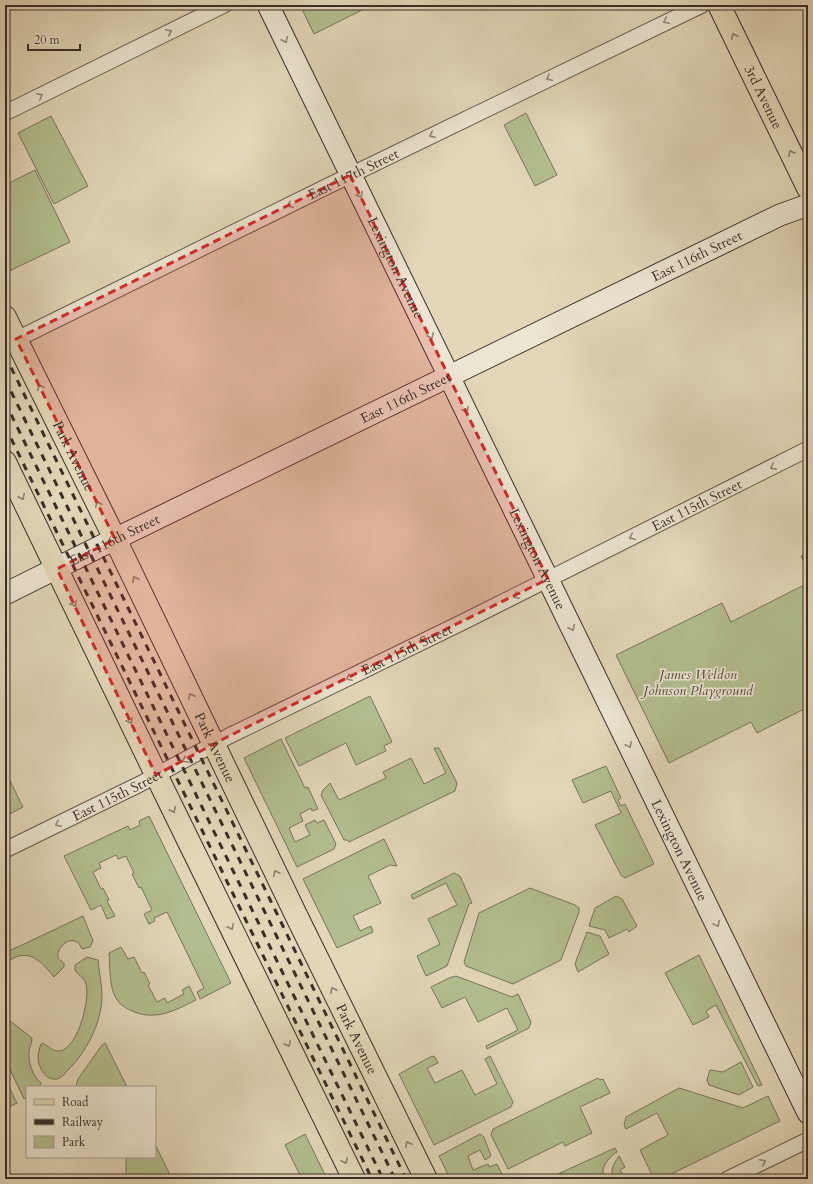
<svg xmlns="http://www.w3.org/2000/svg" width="813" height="1184" viewBox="0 0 813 1184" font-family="Cardo,serif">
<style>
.green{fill:#b2be8f;stroke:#76765c}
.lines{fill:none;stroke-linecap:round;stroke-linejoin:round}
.street-casing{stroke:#64584c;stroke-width:17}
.secondary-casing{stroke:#3a2e28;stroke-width:23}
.primary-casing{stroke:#3a2e28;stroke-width:24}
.street{stroke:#ece5d1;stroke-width:15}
.secondary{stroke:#ece5d1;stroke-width:21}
.primary{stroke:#e2d7b8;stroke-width:22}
.rail{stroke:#3a2e28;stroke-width:3;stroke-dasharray:7 7;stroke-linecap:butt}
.oneway{stroke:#938a7c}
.oneway2{stroke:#8e8270}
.marked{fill:#d62828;fill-opacity:0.2;stroke:#d62828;stroke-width:3;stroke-dasharray:8 5;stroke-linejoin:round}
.labels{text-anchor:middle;stroke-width:3.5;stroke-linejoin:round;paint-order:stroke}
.street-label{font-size:14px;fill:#3a2e28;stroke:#ece5d1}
.park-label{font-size:14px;font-style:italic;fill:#524b3d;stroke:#ece5d1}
</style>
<rect width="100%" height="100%" fill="#e2d7b8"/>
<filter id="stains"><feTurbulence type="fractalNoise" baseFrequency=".005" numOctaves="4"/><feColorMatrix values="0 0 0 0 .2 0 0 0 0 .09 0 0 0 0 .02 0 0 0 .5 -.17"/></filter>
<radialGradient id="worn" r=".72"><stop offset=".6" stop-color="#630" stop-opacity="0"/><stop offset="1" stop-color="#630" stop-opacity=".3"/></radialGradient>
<g class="green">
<path d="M300 5H362L364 9 314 34Z"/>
<path d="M526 113 557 175 535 186 504 125Z"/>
<path d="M51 116 88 186 54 204 18 133Z"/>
<path d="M35 170 70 242 5 273V185Z"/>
<path d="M808 553V570L801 556Z"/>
<path d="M808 583V707L757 733 751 722 669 763 616 655 722 603 731 622Z"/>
<path d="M370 696 392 742 384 746 386 751 356 765 346 743 299 766 285 738Z"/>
<path d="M281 739 305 788 308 787 318 809 312 811 311 808 300 814 303 821 289 828 295 842 310 835 305 825 315 820 317 823 324 820 336 844 334 849 297 867 244 758Z"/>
<path d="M434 748H439L457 783 455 791 349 842 347 840H344L321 795 323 790 330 783 339 800 386 778 383 772 411 758 424 784 446 773Z"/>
<path d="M606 766 621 798 618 800 621 806 625 804 654 864 625 878 621 875 595 825 621 813 611 791 583 803 572 780Z"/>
<path d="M5 771 23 807 6 816 5 813Z"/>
<path d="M149 816 231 983 200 999 197 992 204 988 167 912 154 918 155 921 149 924 144 914 152 910 141 887 139 888 132 874 134 873 126 856 118 859 116 855 99 863 101 868 93 872 101 889 103 888 109 900 107 901 115 916 107 919 101 905 91 910 64 856 128 826 130 830 140 825 139 821Z"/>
<path d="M384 839 397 866 390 865 368 876 381 903 353 916 360 931 371 926 373 932 337 948 303 879Z"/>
<path d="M454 873 460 876 472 903 469 904 447 966 426 976 417 956 440 944 428 919 457 905 446 883 413 899 411 895Z"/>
<path d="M530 888 575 905 579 908V912L561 960 513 984 466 966 464 962 479 913Z"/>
<path d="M616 896 622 899 637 926 629 932 627 929 609 938 605 930 589 926 595 908Z"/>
<path d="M83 916 93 941 90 947 82 949C75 931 56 946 58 957 58 960 62 961 64 963V967L54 977C46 967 34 952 19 956 14 957 9 961 5 964V953Z"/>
<path d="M587 932 600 936 609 954 578 972 575 964Z"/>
<path d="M121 947 128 959 134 957 142 973 144 972 150 984 148 985 157 1002 165 998 167 1003 184 994 182 990 189 986 196 1000C174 1011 154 1022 130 1010 124 1007 119 1004 116 998 109 987 110 966 109 953Z"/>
<path d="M699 955 762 1085 758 1086 716 1005 706 1011 709 1017 693 1025 665 973Z"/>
<path d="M87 957 98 960C99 972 102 985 102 997 101 1024 86 1053 67 1071 65 1074 61 1078 57 1079 46 1081 39 1068 38 1059 38 1054 39 1049 41 1044L43 1043C49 1047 54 1052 60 1051 78 1048 92 996 85 981 83 977 77 974 75 970V965Z"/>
<path d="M456 976 512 997 518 994 531 1022 529 1028 487 1049 486 1046 518 1030 507 1008 478 1022 465 997 442 1008 431 987 449 978Z"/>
<path d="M5 1017 32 1038C32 1043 30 1046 29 1051 28 1062 32 1075 41 1083L39 1087H27V1097L24 1099 5 1059Z"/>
<path d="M105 1043 127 1087H76L78 1079 102 1045Z"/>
<path d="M432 1056 435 1057 438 1063 427 1068 435 1083 462 1070 475 1095 497 1084 485 1059 490 1056 513 1102 511 1107 434 1145 399 1074Z"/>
<path d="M741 1062 753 1087 739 1095 709 1085 707 1080 710 1070 723 1072Z"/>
<path d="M598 1078 600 1080 603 1079 610 1093 580 1107 592 1133 565 1146 563 1142 508 1169 491 1135 493 1129Z"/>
<path d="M5 1079 17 1103 5 1109Z"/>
<path d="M679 1088 743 1108 768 1096 780 1121 661 1179H645L652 1175 640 1150 668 1135 657 1113 626 1129 624 1125 626 1117Z"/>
<path d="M305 1134 327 1179H302L285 1145Z"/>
<path d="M480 1134 484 1137 491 1156 485 1160 480 1150 468 1156 473 1170 488 1164 489 1167 497 1164 504 1179H450L439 1156Z"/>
<path d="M155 1144 172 1179H126V1157H155Z"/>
<path d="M615 1148 617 1152C611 1155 602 1165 603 1173 603 1175 605 1177 606 1179H561L558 1174Z"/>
<path d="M619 1156 625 1167 620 1170 625 1179H614C609 1170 614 1164 619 1156Z"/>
</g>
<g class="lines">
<defs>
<g id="street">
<path d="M5 113 224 5"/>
<path id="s1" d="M5 345 330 185 702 5"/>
<path id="s2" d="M5 850 140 784 229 736 463 622 808 449"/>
<path d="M728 1179 808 1140"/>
</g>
<g id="secondary">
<path id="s3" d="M268 5 808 1113"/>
<path id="s4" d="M5 594 115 539 780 215 808 205"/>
</g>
<g id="primary">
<path id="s5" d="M719 5 808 188"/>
<path id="s6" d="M5 317 115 539 297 917 426 1179"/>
<path d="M5 462 165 793 354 1179"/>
</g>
</defs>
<use href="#street" class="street-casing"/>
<use href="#secondary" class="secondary-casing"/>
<use href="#primary" class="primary-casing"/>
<use href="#street" class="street"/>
<use href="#secondary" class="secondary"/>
<use href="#primary" class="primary"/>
<g class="rail">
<path d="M5 355 406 1179"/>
<path d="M5 379 395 1179"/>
<path d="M5 402 383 1179"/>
<path d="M5 426 372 1179"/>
</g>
</g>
<defs><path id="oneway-chevron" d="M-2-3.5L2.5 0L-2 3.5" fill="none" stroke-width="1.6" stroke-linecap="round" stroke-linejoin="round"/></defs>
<g class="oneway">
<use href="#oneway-chevron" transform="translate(666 21) rotate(154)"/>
<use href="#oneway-chevron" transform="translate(169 32) rotate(-26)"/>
<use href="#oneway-chevron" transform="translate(285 40) rotate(64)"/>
<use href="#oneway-chevron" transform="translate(549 78) rotate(154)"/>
<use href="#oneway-chevron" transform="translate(40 96) rotate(-26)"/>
<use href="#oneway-chevron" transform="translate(432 135) rotate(154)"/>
<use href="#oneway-chevron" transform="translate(360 195) rotate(64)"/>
<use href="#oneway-chevron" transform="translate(290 205) rotate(154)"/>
<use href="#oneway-chevron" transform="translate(431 336) rotate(64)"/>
<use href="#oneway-chevron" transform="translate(466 410) rotate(64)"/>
<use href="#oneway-chevron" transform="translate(773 467) rotate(154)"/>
<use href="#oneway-chevron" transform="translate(632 537) rotate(154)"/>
<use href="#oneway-chevron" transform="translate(516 596) rotate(154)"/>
<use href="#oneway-chevron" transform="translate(572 628) rotate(64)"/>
<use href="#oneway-chevron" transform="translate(349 678) rotate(154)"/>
<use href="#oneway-chevron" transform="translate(629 745) rotate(64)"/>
<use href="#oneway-chevron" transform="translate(185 760) rotate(152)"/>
<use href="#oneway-chevron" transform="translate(58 824) rotate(154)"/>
<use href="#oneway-chevron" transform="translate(717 924) rotate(64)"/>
<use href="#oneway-chevron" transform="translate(763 1162) rotate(-26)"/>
</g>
<g class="oneway2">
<use href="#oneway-chevron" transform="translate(734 36) rotate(-116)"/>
<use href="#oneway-chevron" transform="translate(791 153) rotate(-116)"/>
<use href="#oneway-chevron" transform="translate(40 387) rotate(-116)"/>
<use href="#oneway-chevron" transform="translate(22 497) rotate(64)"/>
<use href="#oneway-chevron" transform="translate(98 504) rotate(-116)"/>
<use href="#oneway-chevron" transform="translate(135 579) rotate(-116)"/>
<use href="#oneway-chevron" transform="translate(74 604) rotate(64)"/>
<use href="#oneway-chevron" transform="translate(191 696) rotate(-116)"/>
<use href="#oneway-chevron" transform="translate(130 721) rotate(64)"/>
<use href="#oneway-chevron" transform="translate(173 810) rotate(64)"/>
<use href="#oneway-chevron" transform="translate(276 873) rotate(-116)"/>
<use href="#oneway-chevron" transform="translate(231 927) rotate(64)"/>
<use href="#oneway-chevron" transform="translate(333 990) rotate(-116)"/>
<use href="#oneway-chevron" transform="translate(288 1044) rotate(64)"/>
<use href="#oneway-chevron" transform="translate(408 1144) rotate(-116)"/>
<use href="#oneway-chevron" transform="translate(345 1161) rotate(64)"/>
</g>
<path class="marked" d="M350 175 548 579 229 736 156 775 57 569 115 539 16 339Z"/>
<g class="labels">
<g class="street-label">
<text dy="5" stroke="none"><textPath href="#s5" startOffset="102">3rd Avenue</textPath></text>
<text dy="5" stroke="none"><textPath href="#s1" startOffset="388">East 117th Street</textPath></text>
<text dy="5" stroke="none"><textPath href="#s4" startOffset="770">East 116th Street</textPath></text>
<text dy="5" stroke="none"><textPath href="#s3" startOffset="292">Lexington Avenue</textPath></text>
<text dy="5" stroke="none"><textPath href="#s4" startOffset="446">East 116th Street</textPath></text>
<text dy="5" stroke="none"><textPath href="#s6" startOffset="155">Park Avenue</textPath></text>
<text dy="5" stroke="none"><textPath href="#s2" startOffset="773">East 115th Street</textPath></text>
<text dy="5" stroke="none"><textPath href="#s4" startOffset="122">East 116th Street</textPath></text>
<text dy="5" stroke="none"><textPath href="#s3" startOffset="616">Lexington Avenue</textPath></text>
<text dy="5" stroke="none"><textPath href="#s2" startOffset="449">East 115th Street</textPath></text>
<text dy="5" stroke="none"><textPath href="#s6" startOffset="479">Park Avenue</textPath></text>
<text dy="5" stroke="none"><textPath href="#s2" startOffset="125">East 115th Street</textPath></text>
<text dy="5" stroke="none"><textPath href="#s3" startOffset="940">Lexington Avenue</textPath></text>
<text dy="5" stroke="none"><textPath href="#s6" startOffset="803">Park Avenue</textPath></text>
</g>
<g class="park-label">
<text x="698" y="679">James Weldon<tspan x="698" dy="16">Johnson Playground</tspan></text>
</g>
</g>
<rect width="813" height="1184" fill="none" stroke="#e2d7b8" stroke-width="20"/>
<rect x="6" y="6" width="801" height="1172" fill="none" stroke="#3a2e28" stroke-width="2"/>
<rect x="10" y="10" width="793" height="1164" fill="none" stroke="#3a2e28"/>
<rect x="26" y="1086" width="130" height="72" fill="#ece5d1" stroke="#a59c8d"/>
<rect x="34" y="1099" width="20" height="6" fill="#e2d7b8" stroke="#a59c8d"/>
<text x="62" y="1106" font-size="12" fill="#3a2e28">Road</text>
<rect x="34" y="1119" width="20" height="6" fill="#3a2e28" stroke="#a59c8d"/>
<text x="62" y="1126" font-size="12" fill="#3a2e28">Railway</text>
<rect x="34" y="1136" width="20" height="12" fill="#b2be8f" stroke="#a59c8d"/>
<text x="62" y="1146" font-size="12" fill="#3a2e28">Park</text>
<path d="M28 44v6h52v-6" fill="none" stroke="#3a2e28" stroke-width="2"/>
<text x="34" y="44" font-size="12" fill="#3a2e28" stroke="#ece5d1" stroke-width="3" paint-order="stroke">20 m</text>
<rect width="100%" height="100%" filter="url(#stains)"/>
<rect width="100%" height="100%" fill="url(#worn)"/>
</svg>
